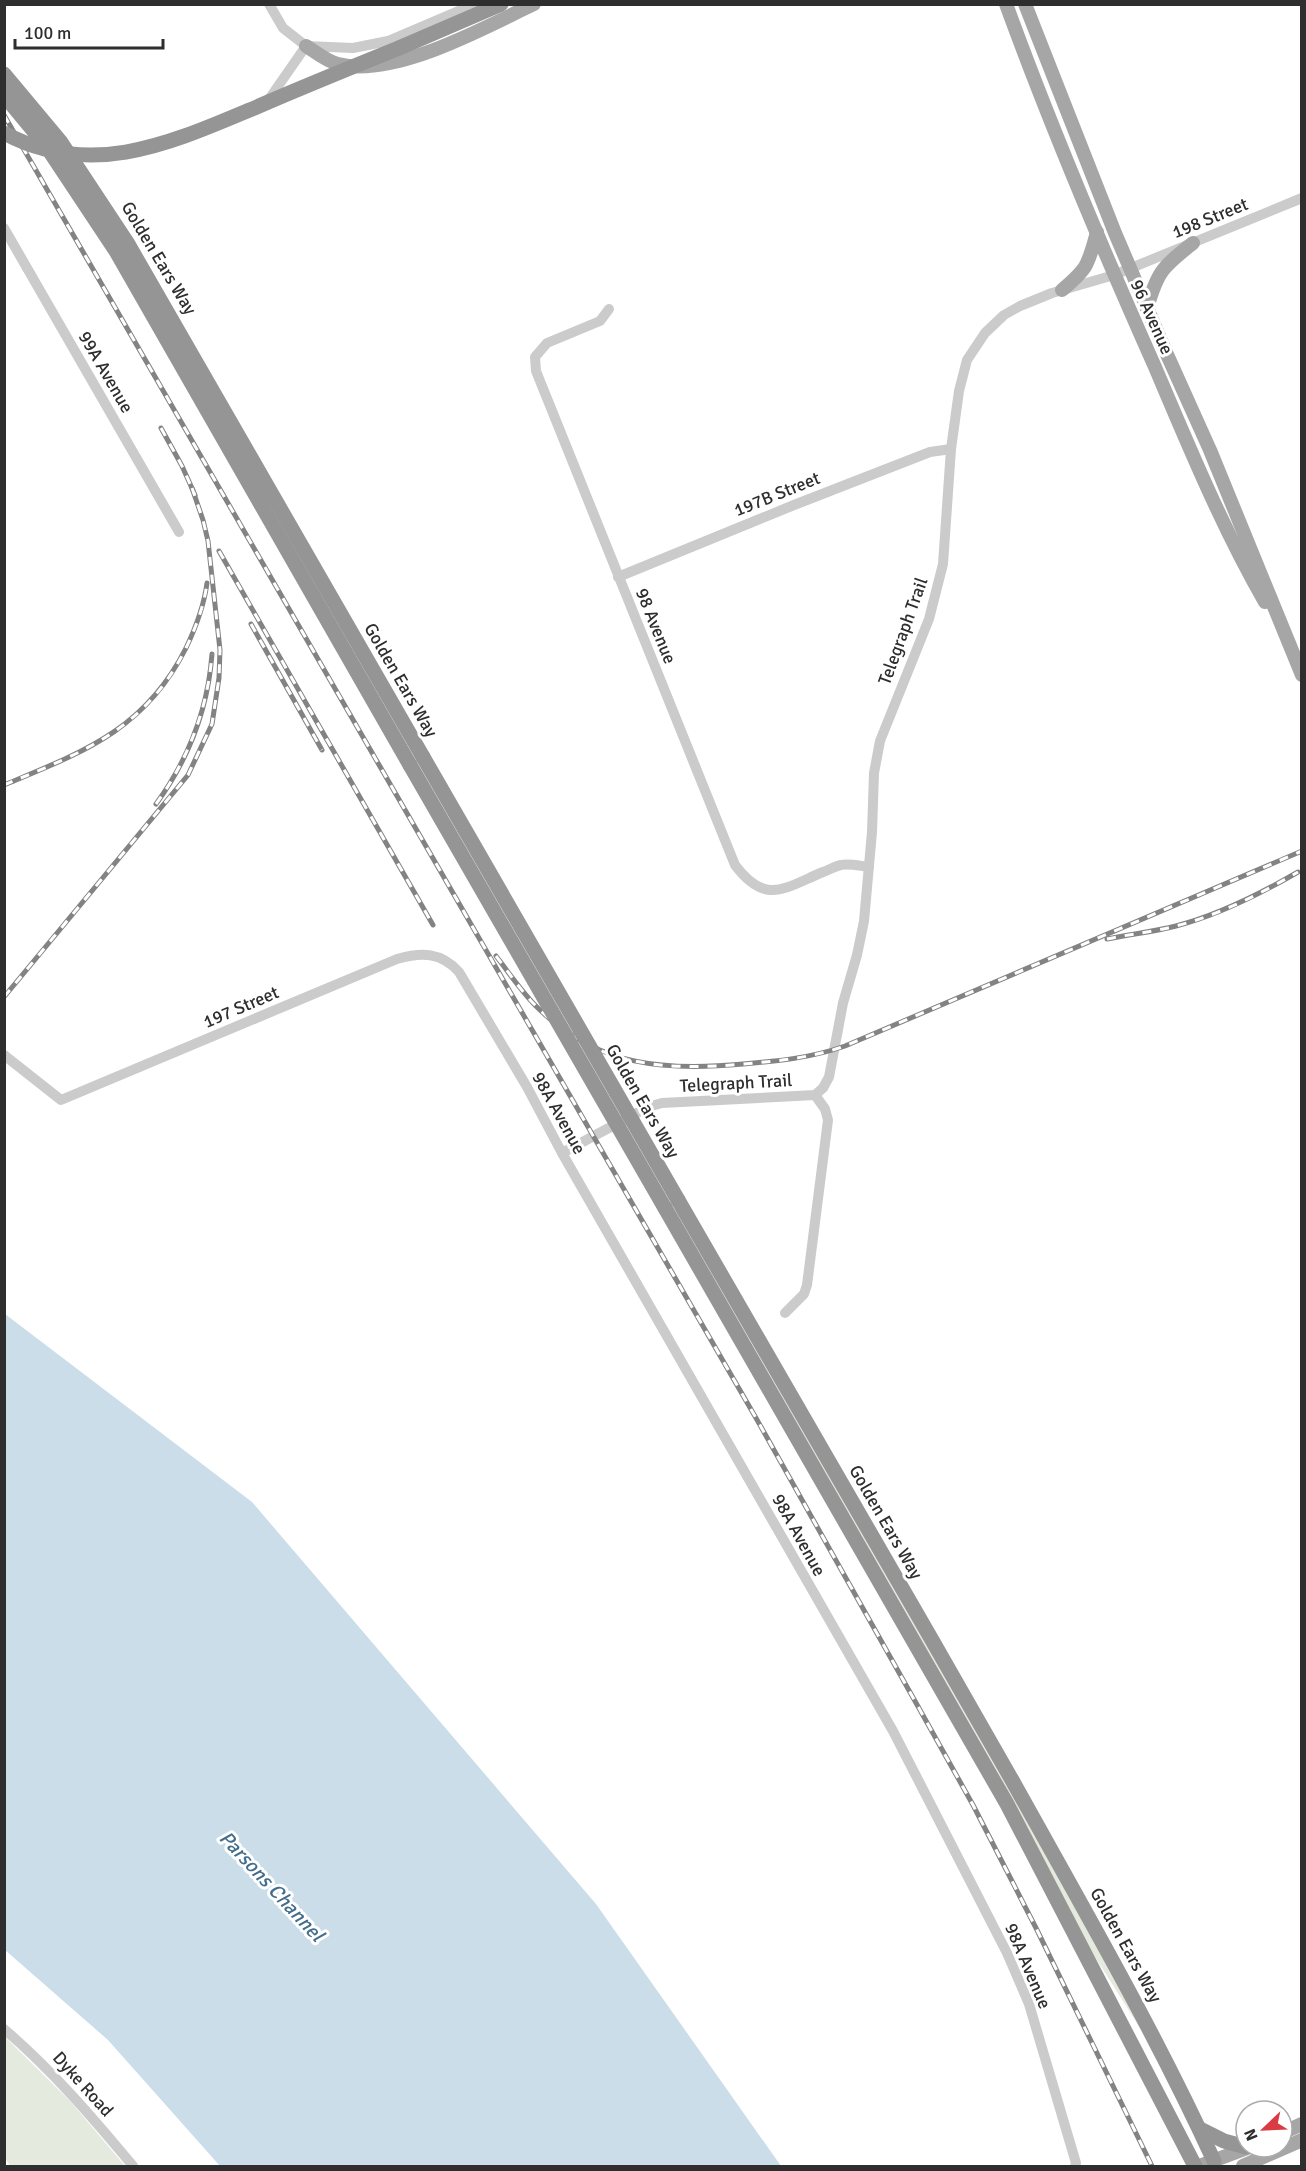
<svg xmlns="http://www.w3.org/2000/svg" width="1306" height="2171" viewBox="0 0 1306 2171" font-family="Signika,sans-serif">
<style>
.green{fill:#e4eadd}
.water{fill:#cadde9}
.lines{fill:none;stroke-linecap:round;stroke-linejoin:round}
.minor{stroke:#cbcbcb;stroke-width:10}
.major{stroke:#a6a6a6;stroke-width:14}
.highway{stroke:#959595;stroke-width:15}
.rail-casing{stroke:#838383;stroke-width:5}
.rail{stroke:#fff;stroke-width:3;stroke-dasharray:9;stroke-linecap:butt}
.highway-bridge{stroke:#959595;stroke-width:15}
.labels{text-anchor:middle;stroke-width:6;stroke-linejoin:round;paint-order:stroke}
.street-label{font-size:18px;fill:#2e2e2e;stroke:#fff}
.water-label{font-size:20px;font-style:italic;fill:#426d8b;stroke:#fff}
</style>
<rect width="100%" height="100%" fill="#fff"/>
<g class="green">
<path d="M677 1210 999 1770 1142 2028H1140L1090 1949 997 1771 675 1211Z"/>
<path d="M4 2036 70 2101 125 2166H10L4 2156Z"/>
</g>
<path class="water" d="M5 1314 252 1502 596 1904 781 2166H220L108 2040 5 1950Z"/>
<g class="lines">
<g class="minor">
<path d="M269 4 283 28 306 46 353 48 388 41 475 4"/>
<path d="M267 102 306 46"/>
<path d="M4 228 179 532"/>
<path d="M609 309 600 321 547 343 535 357 536 371 735 865C766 906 784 888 823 872 829 870 835 866 841 865 849 863 860 866 869 867"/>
<path d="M618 577 794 505 930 452 951 449"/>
<path d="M4 1055 61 1100 397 959C422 952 441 952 459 972L527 1087 562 1153 893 1731 1007 1953 1029 2004 1076 2163 1075 2166"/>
<path d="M562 1153 648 1107 662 1103 815 1095 823 1088 829 1077 843 1003 857 955 864 921 872 832 874 773 880 741 929 619 943 564 951 449 959 391 967 360 985 333 1004 315 1020 306 1052 293 1114 275 1302 198"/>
<path d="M785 1313 804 1294 807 1285 828 1120 825 1109 815 1095"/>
<path d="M4 2029C52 2070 93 2118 133 2166"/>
</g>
<g class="major">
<path d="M1006 4C1051 127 1102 248 1155 367 1189 447 1222 527 1265 602"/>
<path d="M1025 4 1115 233 1165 350 1210 450 1302 675"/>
<path d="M306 46C316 52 326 61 338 64 395 78 483 28 534 4"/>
<path d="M1062 290C1088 268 1088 265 1097 232"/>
<path d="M1147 308C1158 270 1163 267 1193 243"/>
<path d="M1282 2133 1302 2124"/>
<path d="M1199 2166 1250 2147"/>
<path d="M1243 2166 1302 2140"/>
</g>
<g class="highway">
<path d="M399 48 501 4"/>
<path d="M4 74 60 141 128 244 423 757"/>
<path d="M4 95 47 147 116 251 410 765"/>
<path d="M678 1200C789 1394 902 1586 1012 1780 1082 1906 1154 2030 1214 2161"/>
<path d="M665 1208 1007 1804 1195 2166"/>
<path d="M1200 2129 1224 2141 1246 2147"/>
</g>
<defs>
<g id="rail">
<path d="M4 115 756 1418 920 1710 973 1805 1036 1928 1152 2166"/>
<path d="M161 428 182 466 195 495"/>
<path d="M219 551 433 925"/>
<path d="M251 624 322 750"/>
<path d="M4 785C83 752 145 730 186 648 196 627 204 606 207 583"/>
<path d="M156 804C188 760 208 708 212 654"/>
<path d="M1107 939C1130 934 1153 932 1176 926 1219 915 1260 894 1298 872"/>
<path d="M496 956C510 974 523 994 539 1009 598 1067 666 1071 743 1064 778 1061 811 1058 845 1046L1302 851"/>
<path d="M4 997 188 775 212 724 219 678 220 650 208 541 203 520 192 488"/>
</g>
</defs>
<use href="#rail" class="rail-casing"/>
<use href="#rail" class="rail"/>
<g class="highway-bridge">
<path d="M4 133C93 181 175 141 259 106 305 86 352 67 399 48"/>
<path d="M423 757 678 1200"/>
<path d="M410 765 665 1208"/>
</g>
</g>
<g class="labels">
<g class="street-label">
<text transform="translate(1210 218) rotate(-22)" y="6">198 Street</text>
<text transform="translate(159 258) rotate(59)" y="6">Golden Ears Way</text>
<text transform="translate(1152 317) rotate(66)" y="6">96 Avenue</text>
<text transform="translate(106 372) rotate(60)" y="6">99A Avenue</text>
<text transform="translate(777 494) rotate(-22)" y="6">197B Street</text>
<text transform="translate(656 626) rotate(68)" y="6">98 Avenue</text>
<text transform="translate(903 631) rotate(-70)" y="6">Telegraph Trail</text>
<text transform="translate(401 680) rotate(60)" y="6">Golden Ears Way</text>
<text transform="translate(241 1007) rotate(-23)" y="6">197 Street</text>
<text transform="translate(736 1083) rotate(-3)" y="6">Telegraph Trail</text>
<text transform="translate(643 1101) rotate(60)" y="6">Golden Ears Way</text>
<text transform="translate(559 1113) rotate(61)" y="6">98A Avenue</text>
<text transform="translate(886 1522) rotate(60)" y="6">Golden Ears Way</text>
<text transform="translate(799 1535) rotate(61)" y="6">98A Avenue</text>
<text transform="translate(1126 1945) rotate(61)" y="6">Golden Ears Way</text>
<text transform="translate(1028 1966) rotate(67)" y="6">98A Avenue</text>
<text transform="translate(83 2084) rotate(48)" y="6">Dyke Road</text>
</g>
<g class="water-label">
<text transform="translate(272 1886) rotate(47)" y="7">Parsons Channel</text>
</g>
</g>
<rect width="1306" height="2171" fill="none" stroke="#2e2e2e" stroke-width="12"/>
<g transform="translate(1264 2129) rotate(247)"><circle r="28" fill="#ffffff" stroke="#ababab" stroke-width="1.5"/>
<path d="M0-4.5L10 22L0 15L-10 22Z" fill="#d93c45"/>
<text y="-9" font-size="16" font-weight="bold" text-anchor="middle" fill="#2e2e2e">N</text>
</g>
<path d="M15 39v9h148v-9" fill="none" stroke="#2e2e2e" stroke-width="3"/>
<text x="24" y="39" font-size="18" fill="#2e2e2e" stroke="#ffffff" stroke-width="4.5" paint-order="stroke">100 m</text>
</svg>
